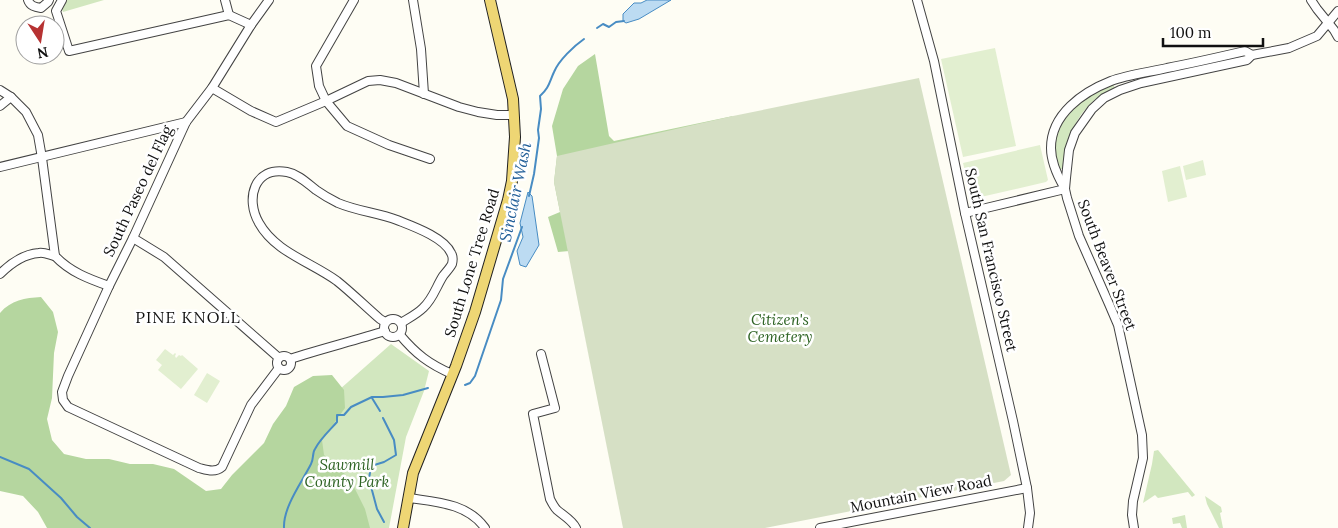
<svg xmlns="http://www.w3.org/2000/svg" width="1338" height="528" viewBox="0 0 1338 528" font-family="Lora,serif">
<style>
.green{fill:#d2e7bf}
.forest{fill:#b5d69f}
.cemetery{fill:#d6e0c5}
.pitch{fill:#e2efd0}
.water{fill:#bcdbf2;stroke:#488cc3}
.lines{fill:none;stroke-linecap:round;stroke-linejoin:round}
.stream{stroke:#488cc3;stroke-width:2}
.minor-casing{stroke:#434343;stroke-width:10}
.major-casing{stroke:#212121;stroke-width:12}
.minor{stroke:#fff;stroke-width:8}
.major{stroke:#eed674;stroke-width:10}
.labels{text-anchor:middle;stroke-width:5;stroke-linejoin:round;paint-order:stroke}
.street-label{font-size:15px;fill:#101010;stroke:#fff}
.park-label{font-size:15px;font-style:italic;fill:#2e6324;stroke:#fff}
.water-label{font-size:16px;font-style:italic;fill:#225f99;stroke:#fff}
.neighbourhood-label{font-size:16px;letter-spacing:1px;fill:#101010;stroke:#fff}
</style>
<rect width="100%" height="100%" fill="#fefdf4"/>
<g class="green">
<path d="M59 0H104L63 12Z"/>
<path d="M1113 84 1115 88C1111 90 1105 92 1101 95 1076 112 1066 140 1063 169H1060C1057 159 1053 149 1055 138 1057 132 1060 126 1064 121 1077 103 1092 92 1113 84Z"/>
<path d="M391 344 429 371 424 391 406 437 389 528H273L322 405Z"/>
<path d="M1158 450 1195 495 1192 497 1188 492 1158 498 1155 495 1143 503 1152 464 1154 451Z"/>
<path d="M1205 496 1221 507 1222 512 1220 513 1223 528H1219L1207 504Z"/>
<path d="M1185 515 1187 528H1182L1180 523 1173 524 1172 518Z"/>
</g>
<g class="forest">
<path d="M595 54 609 136 614 141 733 116 592 249 558 252 548 217 560 212 554 182 557 156 552 126 563 89 578 66Z"/>
<path d="M41 297 53 312 58 332 54 353 52 398 47 419 52 440 64 454 86 459H109L130 464H153L174 469 206 491 221 489 232 475 264 443 273 424 286 406 294 387 313 376 332 375 344 390 345 408 322 440 324 455 338 465 353 485 365 509 370 528H47L38 512 23 496 0 491V313C11 300 25 298 41 297Z"/>
</g>
<path class="cemetery" d="M919 78 1011 475 1004 481 765 528H623L554 182 557 156 733 116Z"/>
<g class="pitch">
<path d="M995 48 1016 146 963 157 941 59Z"/>
<path d="M1040 145 1048 180 1046 182 972 199 963 163Z"/>
<path d="M1203 160 1206 175 1186 180 1183 166Z"/>
<path d="M1180 166 1187 197 1168 202 1162 171Z"/>
<path d="M165 349 173 355 175 353 176 354 175 356 176 358 179 355 181 356 182 355 198 369 181 389 158 370 162 365 156 360Z"/>
<path d="M207 373 220 381 207 403 194 395Z"/>
</g>
<g class="water">
<path d="M647 0H671L639 19 626 23 623 21V14L634 3H641Z"/>
<path d="M528 192 532 196 539 245 526 267 520 265 517 251 523 237 520 223Z"/>
</g>
<g class="lines">
<g class="stream">
<path d="M597 28 603 24 609 27 616 22 624 21"/>
<path d="M529 196 534 174 539 138 538 130 541 109 540 96C549 88 549 83 554 72 559 60 574 46 584 39"/>
<path d="M465 385 470 383 475 376 501 300 503 279 522 227"/>
<path d="M372 398 380 411"/>
<path d="M383 418 394 440 396 455 384 462 371 466 369 479 377 509 384 522"/>
<path d="M0 457 29 469 61 498 77 517 90 528"/>
<path d="M284 528C283 507 302 482 311 464 314 459 312 453 315 449 320 439 330 430 337 422V415H344L351 407 372 397H383L403 395 428 388"/>
</g>
<defs>
<g id="minor">
<path d="M28 0C30 6 35 7 41 8L48 2 49 0"/>
<path d="M62 0 56 11 69 51 229 15 251 25"/>
<path d="M225 0 229 15"/>
<path d="M269 0 251 25 212 88 186 122 133 238 109 286 68 376 62 392 63 400 68 407 199 468C207 470 215 473 222 467L251 405 279 368"/>
<path d="M354 0 316 66 319 86 326 101 347 126 389 145 430 159"/>
<path d="M413 0 421 49 424 94"/>
<path d="M917 0 934 61 965 213 1013 421 1027 488 1030 513 1028 528"/>
<path d="M1311 0 1317 9 1334 30 1338 37"/>
<path d="M212 88 251 111 276 122 326 101 368 81 380 80 396 83 459 107 478 112 497 115H514"/>
<path d="M0 90 11 97 26 112 38 135 42 158 55 256C70 272 89 279 109 286"/>
<path d="M0 106 11 97"/>
<path d="M0 167 186 122"/>
<path d="M1064 187C1057 175 1051 162 1051 148 1051 114 1083 92 1111 81 1126 75 1150 72 1167 68 1193 63 1219 57 1245 51L1252 55"/>
<path d="M965 213 1065 189"/>
<path d="M133 238 164 257 279 358"/>
<path d="M0 274C10 264 24 254 39 253 44 252 50 255 55 256"/>
<circle cx="393" cy="328" r="9"/>
<path d="M385 322 380 319C365 306 352 293 337 281 311 262 275 252 259 223 245 199 254 166 287 172 298 174 307 183 316 190 323 195 330 199 338 203 357 211 378 213 397 220 412 226 444 237 451 253 453 256 453 260 452 264 450 268 446 272 443 276 436 287 433 299 423 308 417 314 409 318 401 323"/>
<path d="M400 335C416 354 429 364 452 374"/>
<path d="M541 354 555 408 533 414 550 499C552 503 554 507 557 510 564 516 572 520 576 528"/>
<circle cx="284" cy="363" r="7"/>
<path d="M290 359C321 349 353 341 385 331"/>
<path d="M409 498C436 502 467 503 485 528"/>
<path d="M820 528 1027 488"/>
<path d="M1134 528 1132 515 1133 501 1143 458 1142 435 1118 325 1109 304 1079 236 1067 198 1065 189 1066 178 1069 150 1075 133 1092 109 1104 98 1120 90 1141 83 1247 60 1252 55 1289 48 1317 36 1338 11"/>
</g>
<path id="major" d="M403 528 413 473 456 366 475 312 508 200 512 181 515 137 513 99 490 0"/>
</defs>
<use href="#minor" class="minor-casing"/>
<use href="#major" class="major-casing"/>
<use href="#minor" class="minor"/>
<use href="#major" class="major"/>
</g>
<g class="labels">
<g class="street-label">
<text transform="translate(138 191) rotate(-65)" y="5">South Paseo del Flag</text>
<text transform="translate(991 260) rotate(77)" y="5">South San Francisco Street</text>
<text transform="translate(472 263) rotate(-73)" y="5">South Lone Tree Road</text>
<text transform="translate(1107 265) rotate(69)" y="5">South Beaver Street</text>
<text transform="translate(921 494) rotate(-11)" y="5">Mountain View Road</text>
</g>
<g class="park-label">
<text x="780" y="325">Citizen's<tspan x="780" dy="17">Cemetery</tspan></text>
<text x="347" y="470">Sawmill<tspan x="347" dy="17">County Park</tspan></text>
</g>
<g class="water-label">
<text transform="translate(515 192) rotate(-78)" y="6">Sinclair Wash</text>
</g>
<g class="neighbourhood-label">
<text x="188" y="323">PINE KNOLL</text>
</g>
</g>
<g transform="translate(40 40) rotate(168)"><circle r="24" fill="#ffffff" stroke="#9f9f9f"/>
<path d="M0-4L9 19L0 12L-9 19Z" fill="#b63232"/>
<text y="-8" font-size="14" font-weight="bold" text-anchor="middle" fill="#101010">N</text>
</g>
<path d="M1163 38v8h100v-8" fill="none" stroke="#101010" stroke-width="2.5"/>
<text x="1170" y="38" font-size="15" fill="#101010" stroke="#ffffff" stroke-width="4" paint-order="stroke">100 m</text>
</svg>
